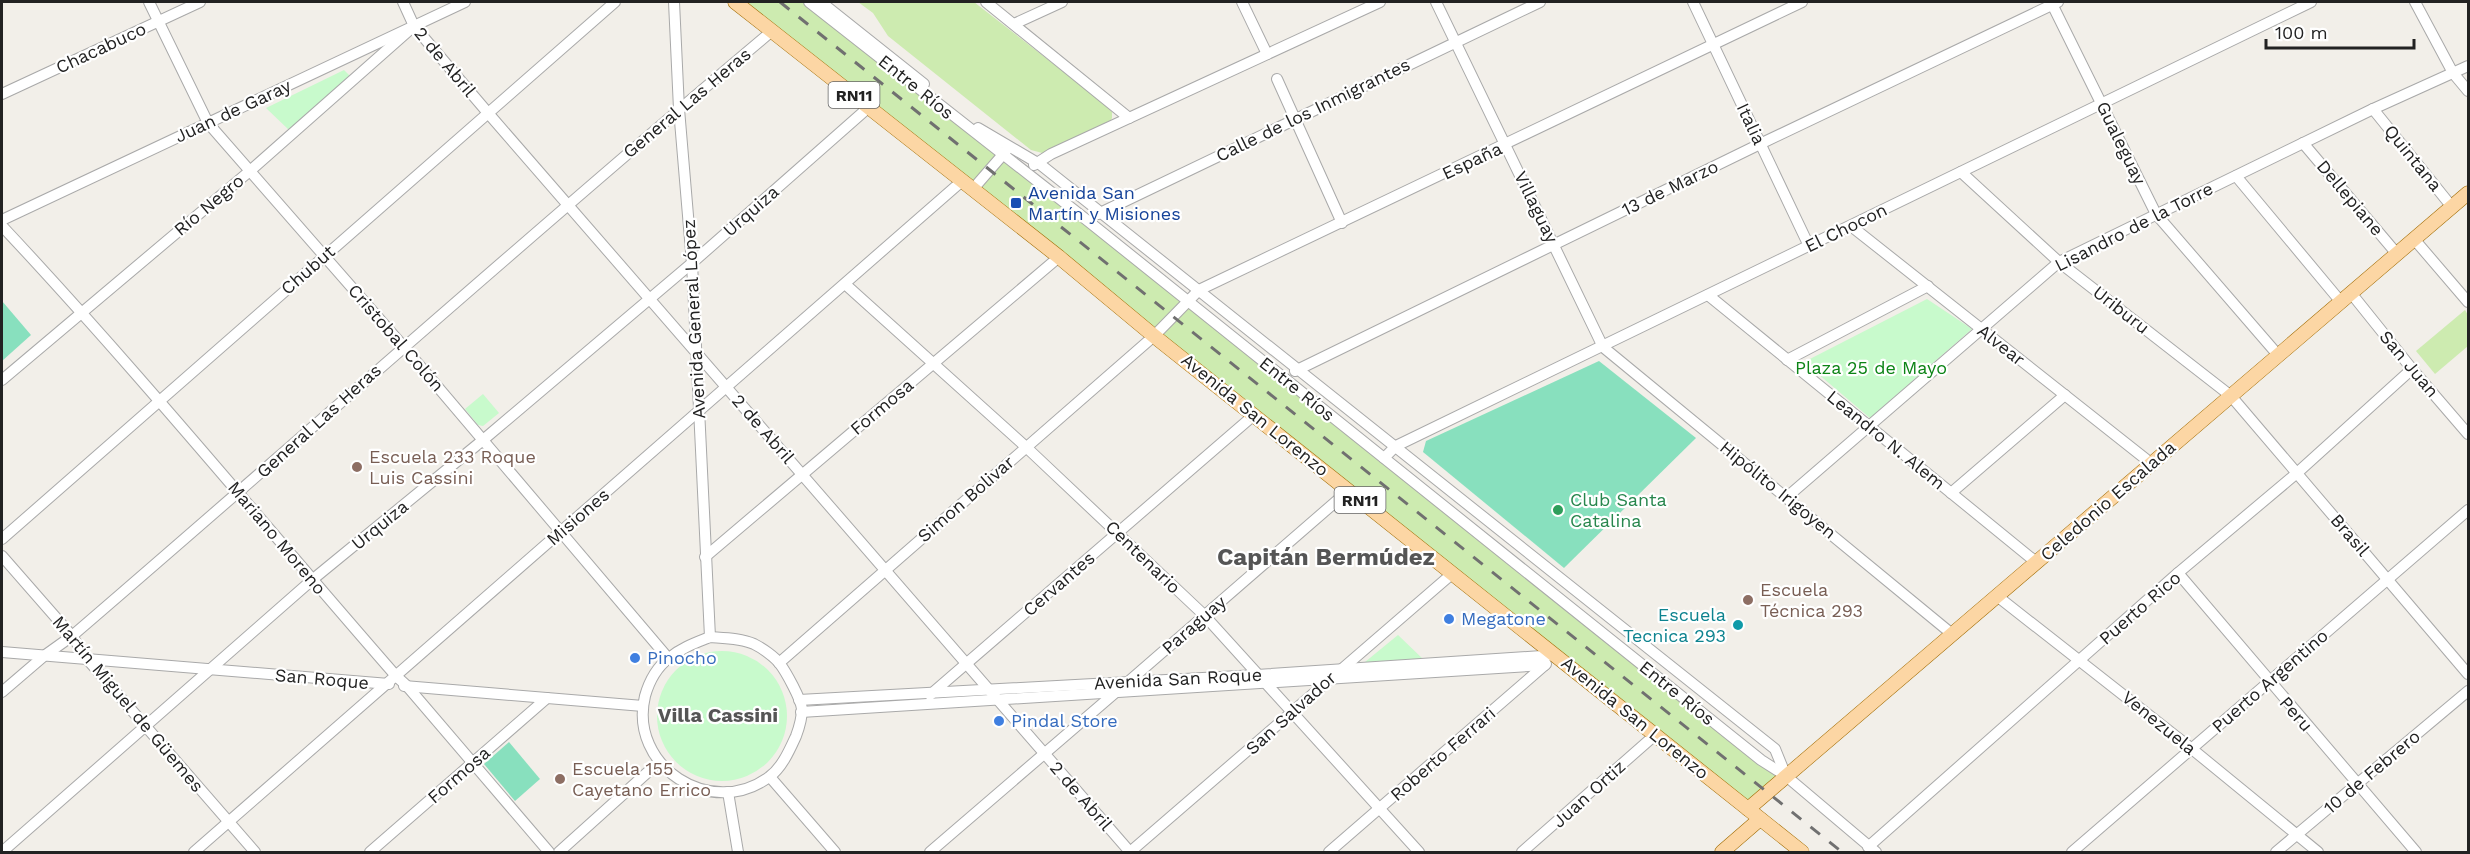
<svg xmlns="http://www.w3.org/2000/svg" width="2470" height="854" viewBox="0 0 2470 854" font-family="'Work Sans',sans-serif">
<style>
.grass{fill:#cdebb0}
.park{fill:#c8facc}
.pitch{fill:#88e0be}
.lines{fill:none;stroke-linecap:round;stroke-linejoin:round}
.minor-casing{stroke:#a9a9a9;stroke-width:12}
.major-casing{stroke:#a06b00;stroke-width:15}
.minor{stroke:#fff;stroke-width:10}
.major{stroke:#fcd6a4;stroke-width:14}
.rail{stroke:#707070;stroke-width:3;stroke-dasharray:12 12;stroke-linecap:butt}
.transit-dot{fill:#1a4fb4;stroke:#fff;stroke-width:2}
.education-dot{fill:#8d6e63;stroke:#fff;stroke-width:2}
.leisure-dot{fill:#2e9e5b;stroke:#fff;stroke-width:2}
.shop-dot{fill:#3f7fe0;stroke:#fff;stroke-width:2}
.culture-dot{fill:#0f9aa8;stroke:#fff;stroke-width:2}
.labels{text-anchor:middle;stroke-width:4.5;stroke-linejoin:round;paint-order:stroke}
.shield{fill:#fff;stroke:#646464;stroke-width:1.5}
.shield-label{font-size:16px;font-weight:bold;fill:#222}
.street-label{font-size:18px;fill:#222;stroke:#fff}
.transit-label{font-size:18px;fill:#164399;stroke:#fff;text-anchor:start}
.park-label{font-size:18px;fill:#0c8416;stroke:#fff}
.education-label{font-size:18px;fill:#785e54;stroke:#fff;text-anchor:start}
.leisure-label{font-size:18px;fill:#27864d;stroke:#fff;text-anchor:start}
.culture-label{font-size:18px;fill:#0d838f;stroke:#fff;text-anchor:end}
.shop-label{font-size:18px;fill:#366cbe;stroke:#fff;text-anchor:start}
.neighbourhood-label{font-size:20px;font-weight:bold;fill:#555;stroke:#fff}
.district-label{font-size:24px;font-weight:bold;fill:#555;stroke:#fff}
</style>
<rect width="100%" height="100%" fill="#f2efe9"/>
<g class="grass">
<path d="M735 2H809L1786 776 1748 809Z"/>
<path d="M858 2H974L1101 101 1112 112V118L1109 124 1046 154 1031 150 888 36 873 13Z"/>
<path d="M2465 310 2468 315V346L2435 374 2416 351Z"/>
</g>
<g class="park">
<path d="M344 70 350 76 289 130 266 108Z"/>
<path d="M1927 299 1972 329 1870 418 1804 362Z"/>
<path d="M483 394 499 413 483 426 478 425 465 409Z"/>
<path d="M1398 635 1424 660 1369 665 1365 662Z"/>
<circle cx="722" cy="716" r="65"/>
</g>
<g class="pitch">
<path d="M2 301 31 335 2 361Z"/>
<path d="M1599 361 1696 438 1564 568 1423 452 1426 441Z"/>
<path d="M509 742 540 779 515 801 484 764Z"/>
</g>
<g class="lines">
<defs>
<g id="minor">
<path d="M149 2 208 123 403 346 668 658"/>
<path d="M403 2 414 26 488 113 1130 852"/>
<path d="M674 2 679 109 692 263 710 637"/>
<path d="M809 2 1088 221 1761 760 1786 776 1876 852"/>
<path d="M821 2 924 84"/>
<path d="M986 2 1129 118"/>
<path d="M1242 2 1267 54"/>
<path d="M1436 2 1603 347 1952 634"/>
<path d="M1693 2 1809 246"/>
<path d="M2051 2 2156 214 2278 355"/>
<path d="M2415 2 2453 73 2468 91"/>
<path d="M1014 24 1062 2"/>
<path d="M1277 79 1342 223"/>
<path d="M2 94 200 2"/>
<path d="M2373 109 2452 207"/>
<path d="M978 128 1041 165 1775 749 1786 776"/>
<path d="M2303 143 2397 254"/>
<path d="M1034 165 1051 154 1380 2"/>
<path d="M1961 172 2059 262 2231 396 2468 674"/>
<path d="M2236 176 2341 302"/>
<path d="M973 189 1006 151"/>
<path d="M1098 214 1540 2"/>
<path d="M2 220 465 2"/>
<path d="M2 226C138 371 265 526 396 676L407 686 549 852"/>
<path d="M1851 226 2152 464"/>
<path d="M2414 239 2468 302"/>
<path d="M845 284 1026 447 1204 615 1419 852"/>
<path d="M2351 293 2412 369 2468 434"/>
<path d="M1708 295 2036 562"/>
<path d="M1787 360 1928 286"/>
<path d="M1295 371 1760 144 2058 2"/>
<path d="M2 380 251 170 414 26"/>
<path d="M1384 458 1396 446 2311 2"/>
<path d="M1951 493 2065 395"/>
<path d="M1787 497 2059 262 2373 109 2468 66"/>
<path d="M2 539 615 2"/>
<path d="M2 556 72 636 88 660 255 852"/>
<path d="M705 557 1059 257"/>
<path d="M2178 573 2416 852"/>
<path d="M1997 596 2192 749 2318 852"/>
<path d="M710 637C724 638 741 638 754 644 762 648 775 657 780 664 786 672 801 699 802 709 802 717 799 728 796 736 790 749 782 768 769 777 711 820 628 766 645 696 649 682 657 667 669 658 681 648 695 643 710 637Z"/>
<path d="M2 652 389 684"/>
<path d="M779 663 1154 336 1199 290 1802 2"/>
<path d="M1128 682 1348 491"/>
<path d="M404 686 643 706"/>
<path d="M2 692 44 656 72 636C306 435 536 229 772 31"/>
<path d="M930 695 1254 415"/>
<path d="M799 700 1257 675 1556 655"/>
<path d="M801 712 1545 665"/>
<path d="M770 777 835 852"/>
<path d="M728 792 738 852"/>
<path d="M1868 847 2178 573 2297 473 2412 369"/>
<path d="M2 852 312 580 483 440 692 263 869 107"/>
<path d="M194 852 962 181"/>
<path d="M370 852 547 698"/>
<path d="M559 852 659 762"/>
<path d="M930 852 1116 692"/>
<path d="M1130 852 1453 573"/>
<path d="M1329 852 1546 664"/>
<path d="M1522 852 1655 735"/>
<path d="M2072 852 2468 510"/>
<path d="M2276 852 2468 691"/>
</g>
<g id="major">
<path d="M735 2 1059 257 1154 336 1802 852"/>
<path d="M1748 809 2468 193"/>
<path d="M1722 852 1760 819"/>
</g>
</defs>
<use href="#minor" class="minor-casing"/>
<use href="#major" class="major-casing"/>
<use href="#minor" class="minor"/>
<use href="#major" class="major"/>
<path class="rail" d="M780 2 1842 852"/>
</g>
<rect class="transit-dot" x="1010" y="197" width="12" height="12" rx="3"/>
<g class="education-dot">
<circle cx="357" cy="467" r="6"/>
<circle cx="1748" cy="600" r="6"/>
<circle cx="560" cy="779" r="6"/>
</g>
<circle class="leisure-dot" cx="1558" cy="510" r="6"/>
<g class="shop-dot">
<circle cx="1449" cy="619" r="6"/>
<circle cx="635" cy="658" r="6"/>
<circle cx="999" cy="721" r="6"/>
</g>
<circle class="culture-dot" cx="1738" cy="625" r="6"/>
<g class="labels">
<g class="shield">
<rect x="828.5" y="82" width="51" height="26" rx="4.5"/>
<rect x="1334.5" y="487" width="51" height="26" rx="4.5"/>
</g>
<g class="shield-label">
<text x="854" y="101">RN11</text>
<text x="1360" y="506">RN11</text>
</g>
<g class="street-label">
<text transform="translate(101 48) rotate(-25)" y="6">Chacabuco</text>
<text transform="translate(445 62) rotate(50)" y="6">2 de Abril</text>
<text transform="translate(916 87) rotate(39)" y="6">Entre Ríos</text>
<text transform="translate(687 103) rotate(-40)" y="6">General Las Heras</text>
<text transform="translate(1313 110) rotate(-26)" y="6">Calle de los Inmigrantes</text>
<text transform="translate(233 111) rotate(-25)" y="6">Juan de Garay</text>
<text transform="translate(1751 124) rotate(65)" y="6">Italia</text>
<text transform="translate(2121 143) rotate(64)" y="6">Gualeguay</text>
<text transform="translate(2413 158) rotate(51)" y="6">Quintana</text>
<text transform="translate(1472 161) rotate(-25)" y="6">España</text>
<text transform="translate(1670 188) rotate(-26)" y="6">13 de Marzo</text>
<text transform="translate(2350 198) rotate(50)" y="6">Dellepiane</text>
<text transform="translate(209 205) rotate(-40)" y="6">Río Negro</text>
<text transform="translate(1536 207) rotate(64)" y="6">Villaguay</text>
<text transform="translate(751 211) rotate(-41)" y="6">Urquiza</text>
<text transform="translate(2134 227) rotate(-27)" y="6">Lisandro de la Torre</text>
<text transform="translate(1846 228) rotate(-26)" y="6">El Chocon</text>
<text transform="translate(308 270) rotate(-41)" y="6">Chubut</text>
<text transform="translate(2121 310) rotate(38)" y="6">Uriburu</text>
<text transform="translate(694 319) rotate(-93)" y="6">Avenida General López</text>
<text transform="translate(396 338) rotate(49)" y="6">Cristobal Colón</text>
<text transform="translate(2001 345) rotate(38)" y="6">Alvear</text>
<text transform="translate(2409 364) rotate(50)" y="6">San Juan</text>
<text transform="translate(1297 389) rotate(39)" y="6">Entre Ríos</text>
<text transform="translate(882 407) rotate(-40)" y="6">Formosa</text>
<text transform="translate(1255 415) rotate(39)" y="6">Avenida San Lorenzo</text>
<text transform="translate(319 421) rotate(-42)" y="6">General Las Heras</text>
<text transform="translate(763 429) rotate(49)" y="6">2 de Abril</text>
<text transform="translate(1886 440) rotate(39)" y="6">Leandro N. Alem</text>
<text transform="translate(1778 490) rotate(39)" y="6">Hipólito Irigoyen</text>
<text transform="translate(966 499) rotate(-41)" y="6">Simon Bolivar</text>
<text transform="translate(2108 501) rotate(-41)" y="6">Celedonio Escalada</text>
<text transform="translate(578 517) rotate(-41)" y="6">Misiones</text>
<text transform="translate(380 525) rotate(-39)" y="6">Urquiza</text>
<text transform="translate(2350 535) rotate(49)" y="6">Brasil</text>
<text transform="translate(277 538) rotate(50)" y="6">Mariano Moreno</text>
<text transform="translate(1143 557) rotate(44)" y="6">Centenario</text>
<text transform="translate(1059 584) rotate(-41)" y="6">Cervantes</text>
<text transform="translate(2140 608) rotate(-41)" y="6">Puerto Rico</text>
<text transform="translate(1194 625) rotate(-41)" y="6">Paraguay</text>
<text transform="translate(322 679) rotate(5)" y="6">San Roque</text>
<text transform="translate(1178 679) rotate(-3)" y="6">Avenida San Roque</text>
<text transform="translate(2270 681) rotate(-41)" y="6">Puerto Argentino</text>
<text transform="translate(1677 693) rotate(39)" y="6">Entre Ríos</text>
<text transform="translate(128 704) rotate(50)" y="6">Martín Miguel de Güemes</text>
<text transform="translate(1291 713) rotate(-42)" y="6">San Salvador</text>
<text transform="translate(2296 714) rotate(49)" y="6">Peru</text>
<text transform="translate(1635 718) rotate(39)" y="6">Avenida San Lorenzo</text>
<text transform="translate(2159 723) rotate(39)" y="6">Venezuela</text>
<text transform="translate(1443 754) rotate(-41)" y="6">Roberto Ferrari</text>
<text transform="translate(2372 772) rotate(-40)" y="6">10 de Febrero</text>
<text transform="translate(459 775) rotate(-41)" y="6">Formosa</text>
<text transform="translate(1589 794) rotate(-42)" y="6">Juan Ortiz</text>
<text transform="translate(1081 796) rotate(49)" y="6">2 de Abril</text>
</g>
<g class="transit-label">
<text x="1028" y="199">Avenida San<tspan x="1028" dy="21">Martín y Misiones</tspan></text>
</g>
<g class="park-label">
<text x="1871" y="374">Plaza 25 de Mayo</text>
</g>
<g class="education-label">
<text x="369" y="463">Escuela 233 Roque<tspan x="369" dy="21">Luis Cassini</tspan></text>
<text x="1760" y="596">Escuela<tspan x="1760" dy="21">Técnica 293</tspan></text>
<text x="572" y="775">Escuela 155<tspan x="572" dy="21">Cayetano Errico</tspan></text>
</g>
<g class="leisure-label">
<text x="1570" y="506">Club Santa<tspan x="1570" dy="21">Catalina</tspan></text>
</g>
<g class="culture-label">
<text x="1726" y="621">Escuela<tspan x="1726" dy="21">Tecnica 293</tspan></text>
</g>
<g class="shop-label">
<text x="1461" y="625">Megatone</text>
<text x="647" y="664">Pinocho</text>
<text x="1011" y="727">Pindal Store</text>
</g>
<g class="neighbourhood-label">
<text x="718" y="722">Villa Cassini</text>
</g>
<g class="district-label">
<text x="1326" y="565">Capitán Bermúdez</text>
</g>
</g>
<rect width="2470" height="854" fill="none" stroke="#222222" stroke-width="6"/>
<path d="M2266 39v9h148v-9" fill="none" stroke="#222222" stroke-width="3"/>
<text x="2275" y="39" font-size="18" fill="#222222" stroke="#ffffff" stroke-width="4.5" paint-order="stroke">100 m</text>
</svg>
